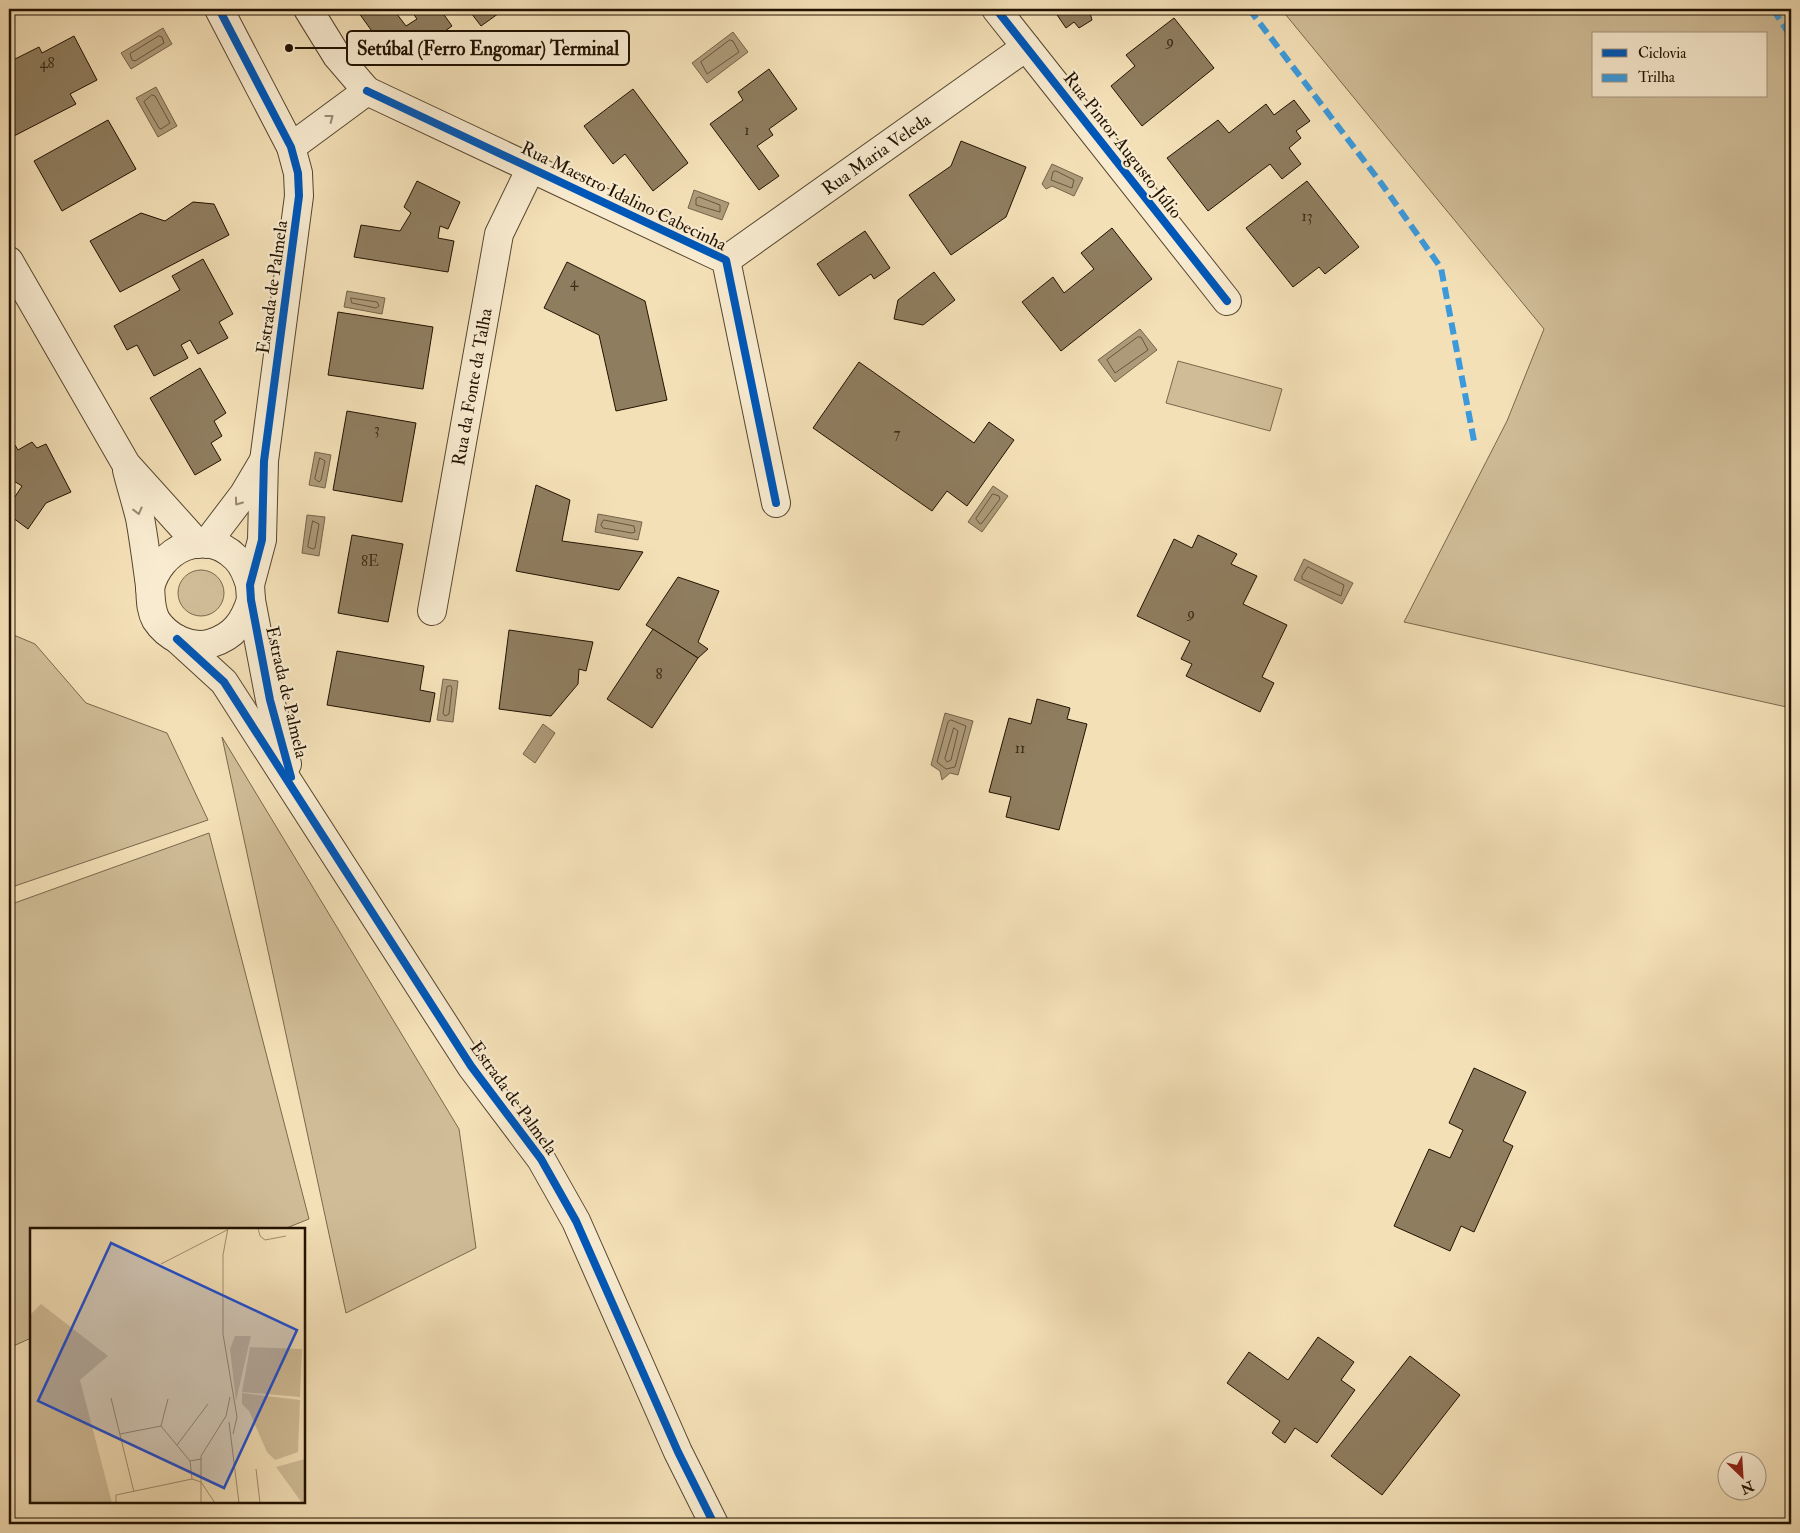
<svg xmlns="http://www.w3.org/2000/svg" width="1800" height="1533" viewBox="0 0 1800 1533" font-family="'IM FELL Double Pica',serif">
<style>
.green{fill:#d0bd98;stroke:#79684c;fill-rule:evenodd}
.water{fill:#ad9a79;stroke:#756449}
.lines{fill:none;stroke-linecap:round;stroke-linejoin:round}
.shore{stroke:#68563c;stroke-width:1}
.building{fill:#8f7d5f;stroke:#221200}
.minor-casing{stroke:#56462e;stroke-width:30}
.minor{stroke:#f8ebd0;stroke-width:28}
.quiet{stroke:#3c9adc;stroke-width:6;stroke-dasharray:12 6;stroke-linecap:butt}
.cycleway-casing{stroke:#f8ebd0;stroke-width:11}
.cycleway{stroke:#0057b8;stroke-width:8}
.oneway{stroke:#988972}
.labels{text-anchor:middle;stroke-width:4.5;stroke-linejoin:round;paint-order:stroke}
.number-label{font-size:15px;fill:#3d2d18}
.street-label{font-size:18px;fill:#221200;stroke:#f8ebd0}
.inset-road{fill:none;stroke:#a08e6e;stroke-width:1}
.view{fill:#1d4ed8;fill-opacity:0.15;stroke:#1d4ed8;stroke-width:2.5}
.inset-edge{fill:none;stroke:#221200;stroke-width:2.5}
.leader{fill:none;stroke:#221200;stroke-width:2}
.callout-dot{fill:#221200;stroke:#f8ebd0;stroke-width:2}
.callout{fill:#f8ebd0;stroke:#221200;stroke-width:2}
.callout-label{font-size:19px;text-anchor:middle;font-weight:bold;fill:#221200}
</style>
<rect width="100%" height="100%" fill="#f4e0b7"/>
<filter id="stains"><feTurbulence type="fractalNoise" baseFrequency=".004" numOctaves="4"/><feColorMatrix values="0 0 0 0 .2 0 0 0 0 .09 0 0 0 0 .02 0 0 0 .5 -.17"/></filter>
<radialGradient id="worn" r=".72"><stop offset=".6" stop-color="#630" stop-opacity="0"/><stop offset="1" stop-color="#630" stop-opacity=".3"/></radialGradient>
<g class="green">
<path d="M1281 9H1791V708L1404 622 1507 421 1544 329ZM1594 34H1766V96H1594Z"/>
<path d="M1178 361 1282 389 1270 431 1166 403Z"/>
<circle cx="201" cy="593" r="23"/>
<path d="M9 633 35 644 86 703 167 733 208 820 9 888Z"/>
<path d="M222 737 459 1129 476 1248 346 1313Z"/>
<path d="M209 833 309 1219 284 1229H31V1338L9 1348V905Z"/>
</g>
<g class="water">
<path d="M163 28 172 44 131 69 121 53Z"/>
<path d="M733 32 748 52 707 83 692 63Z"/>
<path d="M156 87 177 126 158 137 136 98Z"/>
<path d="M1052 164 1083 178 1074 196 1052 186 1046 189 1042 184Z"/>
<path d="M694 190 729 203 722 220 688 208Z"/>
<path d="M347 291 385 298 382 314 344 307Z"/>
<path d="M1140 329 1157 350 1115 382 1098 360Z"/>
<path d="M315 452 331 455 325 488 309 485Z"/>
<path d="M993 486 1008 496 982 532 968 522Z"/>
<path d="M598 514 642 522 638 540 595 532Z"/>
<path d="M307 515 325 517 319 556 302 553Z"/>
<path d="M1304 559 1353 583 1342 604 1294 580Z"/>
<path d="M443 679 458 681 453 722 437 720Z"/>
<path d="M945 713 973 721 958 775 950 773 942 780 940 771 931 765Z"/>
<path d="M543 724 555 733 535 763 523 754Z"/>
</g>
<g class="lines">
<g class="shore">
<path d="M159 36 162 37 164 43 135 61 132 60 130 54Z"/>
<path d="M730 40 733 41 739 52 707 74 701 62Z"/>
<path d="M152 95 155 96 170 123 161 129 159 128 144 102Z"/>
<path d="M1056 171 1074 180 1072 188 1051 180 1053 172Z"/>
<path d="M699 197 720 205V212L696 205V199Z"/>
<path d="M351 298 377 302 379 306 376 308 352 303Z"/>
<path d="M1138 337H1141L1148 350 1115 373 1107 360Z"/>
<path d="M320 458 325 461 321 480 319 482 315 479Z"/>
<path d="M993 494 999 496 1000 499 982 523 980 524 976 519Z"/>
<path d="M604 520 634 526 635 532 632 533 603 528 601 525Z"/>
<path d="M313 521 319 524 315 548 313 549 308 547Z"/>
<path d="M1308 567 1344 585 1341 596 1302 579V576Z"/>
<path d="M451 686 452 688 449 714 445 716 443 713 447 687Z"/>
<path d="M951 720 966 726 955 767 946 769 937 762 948 722Z"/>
<path d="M954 728 958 731 951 760 947 762 945 759Z"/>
</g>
</g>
<g class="building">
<path d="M356 9H393L406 26 417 19 410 9H440L452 26 397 66Z"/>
<path d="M468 9H500L502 11 481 26Z"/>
<path d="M1053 9H1097L1090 13 1092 20 1079 28 1074 22 1066 28Z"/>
<path d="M1174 18 1214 68 1142 126 1111 86 1135 66 1126 55Z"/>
<path d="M74 36 97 80 70 94 76 104 14 136 9 126V62L39 47 42 53Z"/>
<path d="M769 69 797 109 769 129 773 135 757 146 779 176 759 190 710 124 743 100 738 92Z"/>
<path d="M633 89 688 163 653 191 625 154 613 164 584 126Z"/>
<path d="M1294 100 1310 121 1296 131 1301 138 1289 148 1301 164 1282 179 1270 164 1208 211 1167 158 1218 120 1229 133 1266 104 1274 115Z"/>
<path d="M108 120 136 169 62 211 34 161Z"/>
<path d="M961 141 1026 167 1006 217 951 255 909 195 951 166Z"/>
<path d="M417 181 460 202 448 229 440 226 438 238 454 241 448 272 354 257 361 225 400 231 411 213 404 207Z"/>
<path d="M1307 181 1359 247 1325 274 1319 267 1293 287 1246 228Z"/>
<path d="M193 202 214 204 229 235 120 292 90 241 141 213 165 221Z"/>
<path d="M1112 228 1152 279 1061 351 1022 302 1053 277 1064 293 1094 269 1081 253Z"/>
<path d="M865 231 890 268 874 279 871 274 839 296 817 264Z"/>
<path d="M203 259 233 314 219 322 228 338 198 354 190 340 181 345 188 358 154 376 137 345 127 350 114 326 180 290 172 276Z"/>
<path d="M567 262 645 301 667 400 616 411 599 335 544 308Z"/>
<path d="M934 272 955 300 923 325 894 319 898 300Z"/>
<path d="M338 312 433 327 423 389 328 375Z"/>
<path d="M859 362 974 443 989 422 1014 440 967 506 947 491 932 511 813 428Z"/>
<path d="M200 368 226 413 214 421 222 436 211 443 221 460 195 475 150 398Z"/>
<path d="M347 411 416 423 402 502 333 490Z"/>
<path d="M32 442 37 448 46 444 71 492 46 503 28 529 9 515V506L22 486 9 478V449L15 445 18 450Z"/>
<path d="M536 485 570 500 562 541 643 552 619 590 516 571Z"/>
<path d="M352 535 403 544 388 622 338 613Z"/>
<path d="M1198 535 1237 554 1231 564 1257 576 1243 604 1287 625 1262 677 1274 683 1260 712 1186 676 1192 664 1181 659 1190 641 1137 616 1174 539 1192 548Z"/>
<path d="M678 577 719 591 698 642 708 649 698 658 646 625Z"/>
<path d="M653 629 698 658 652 728 607 699Z"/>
<path d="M509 630 593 642 586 671 579 669 578 684 551 716 499 709Z"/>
<path d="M337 651 424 666 420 690 435 693 430 722 327 705Z"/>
<path d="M1037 699 1070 708 1067 719 1087 724 1059 830 1006 817 1011 797 989 792 1009 718 1031 724Z"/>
<path d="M1474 1068 1526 1092 1503 1141 1513 1146 1474 1232 1461 1226 1450 1251 1394 1226 1429 1149 1450 1158 1463 1130 1449 1123Z"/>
<path d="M1318 1337 1354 1362 1341 1380 1355 1390 1317 1443 1295 1428 1285 1443 1272 1433 1280 1421 1227 1383 1249 1352 1288 1380Z"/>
<path d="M1410 1356 1460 1395 1382 1495 1331 1456Z"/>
</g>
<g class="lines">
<defs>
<g id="minor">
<path d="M219 9 291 147 298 173 299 196 264 461 262 540 250 585 251 600 270 700 287 764"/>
<path d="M996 9 1227 301"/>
<path d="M367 91 726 260 776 503"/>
<path d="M291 147 367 91 337 56 308 9"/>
<path d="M726 260 1026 47"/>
<path d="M9 261 126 464 198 544"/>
<path d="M127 470C131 486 136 502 140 518 144 540 147 564 150 586 151 598 150 609 156 620 167 637 191 650 212 643 234 636 244 622 251 600"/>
<path d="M206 544 244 494 263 462"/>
<path d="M150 588C159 550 204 526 236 558 243 565 247 575 250 585"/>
<path d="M432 611 499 234 531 168"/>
<path d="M177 639 224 682 471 1066 541 1159 576 1221 678 1452 714 1524"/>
</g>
</defs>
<use href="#minor" class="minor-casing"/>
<use href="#minor" class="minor"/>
<g class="quiet">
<path d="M1249 9 1381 183 1441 268 1474 441"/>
<path d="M1773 9 1791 37"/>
</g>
<defs>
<g id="cycleway">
<path d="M219 9 291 147 298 173 299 196 264 461 262 540 250 585 251 600 270 700 291 777"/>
<path d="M996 9 1227 301"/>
<path d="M367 91 726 260 776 503"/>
<path d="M177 639 224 682 471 1066 541 1159 576 1221 678 1452 714 1524"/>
</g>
</defs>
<use href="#cycleway" class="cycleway-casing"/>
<use href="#cycleway" class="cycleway"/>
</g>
<defs><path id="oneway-chevron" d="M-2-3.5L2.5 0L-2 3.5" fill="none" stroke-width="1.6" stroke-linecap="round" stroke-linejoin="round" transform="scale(1.25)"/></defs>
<g class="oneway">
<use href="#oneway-chevron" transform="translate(330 118) rotate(-37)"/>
<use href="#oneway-chevron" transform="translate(238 502) rotate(126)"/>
<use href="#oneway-chevron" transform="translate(138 511) rotate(76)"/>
</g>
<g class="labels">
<g class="number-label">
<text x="1170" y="46">9</text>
<text x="47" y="68">48</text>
<text x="747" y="135">1</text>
<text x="1307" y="221">13</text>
<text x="574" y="287">4</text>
<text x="377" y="434">3</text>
<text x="897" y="438">7</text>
<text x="370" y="566">8E</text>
<text x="1191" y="618">9</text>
<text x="659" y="679">8</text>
<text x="1020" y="753">11</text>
</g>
<g class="street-label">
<text transform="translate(1123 145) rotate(52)" y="6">Rua Pintor Augusto Júlio</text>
<text transform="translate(876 154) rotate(-35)" y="6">Rua Maria Veleda</text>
<text transform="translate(624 196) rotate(26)" y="6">Rua Maestro Idalino Cabecinha</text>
<text transform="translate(272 287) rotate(-82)" y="6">Estrada de Palmela</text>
<text transform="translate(472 387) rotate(-80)" y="6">Rua da Fonte da Talha</text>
<text transform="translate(287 692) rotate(77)" y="6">Estrada de Palmela</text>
<text transform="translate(514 1098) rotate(54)" y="6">Estrada de Palmela</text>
</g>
</g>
<g transform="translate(30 1228)">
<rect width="275" height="275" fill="#f4e0b7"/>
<path d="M11 76 78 128 50 152 82 275H0V87ZM205 108H221L206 173 200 121ZM220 119 272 121 270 169 212 164ZM212 165 270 172 268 224 245 232 237 224 219 183 212 176ZM275 231V275H272L246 239Z" fill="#d0bd98"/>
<path class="inset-road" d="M198 0 193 27V106L207 189 203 206M228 0 230 8 235 12 256 8M131 36 197 2M81 170 104 264M138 171 131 198 160 233M199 194 209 275M90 206 131 198M147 217 178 176M171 231 160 233 162 251 171 254M226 241 230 275M171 254 185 275M86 275V267L162 251M171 275V228L196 188 200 169"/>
<path class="view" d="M81 15 267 102 194 260 8 173Z"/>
<rect width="275" height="275" class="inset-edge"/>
</g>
<path class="leader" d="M289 48L347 48"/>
<circle class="callout-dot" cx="289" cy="48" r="5"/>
<rect class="callout" x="347" y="31" width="282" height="34" rx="5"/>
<g class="callout-label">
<text x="488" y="55">Setúbal (Ferro Engomar) Terminal</text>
</g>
<rect width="1800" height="1533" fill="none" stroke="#f4e0b7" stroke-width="30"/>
<rect x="10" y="10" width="1780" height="1513" fill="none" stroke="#221200" stroke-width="2.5"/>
<rect x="15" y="15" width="1770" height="1503" fill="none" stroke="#221200"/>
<rect x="1592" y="32" width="175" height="65" fill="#f8ebd0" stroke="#a2947d"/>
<rect x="1602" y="49" width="25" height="8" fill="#0057b8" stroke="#a2947d"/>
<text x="1638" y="58" font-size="15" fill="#221200">Ciclovia</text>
<rect x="1602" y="74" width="25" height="8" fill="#3c9adc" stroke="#a2947d"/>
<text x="1638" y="82" font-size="15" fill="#221200">Trilha</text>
<g transform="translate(1742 1476) rotate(155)"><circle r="24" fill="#f8ebd0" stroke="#a2947d"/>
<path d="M0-4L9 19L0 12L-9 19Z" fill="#8f2418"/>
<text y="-8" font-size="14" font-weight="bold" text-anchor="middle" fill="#221200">N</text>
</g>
<rect width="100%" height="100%" filter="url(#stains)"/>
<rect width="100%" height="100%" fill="url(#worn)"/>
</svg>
